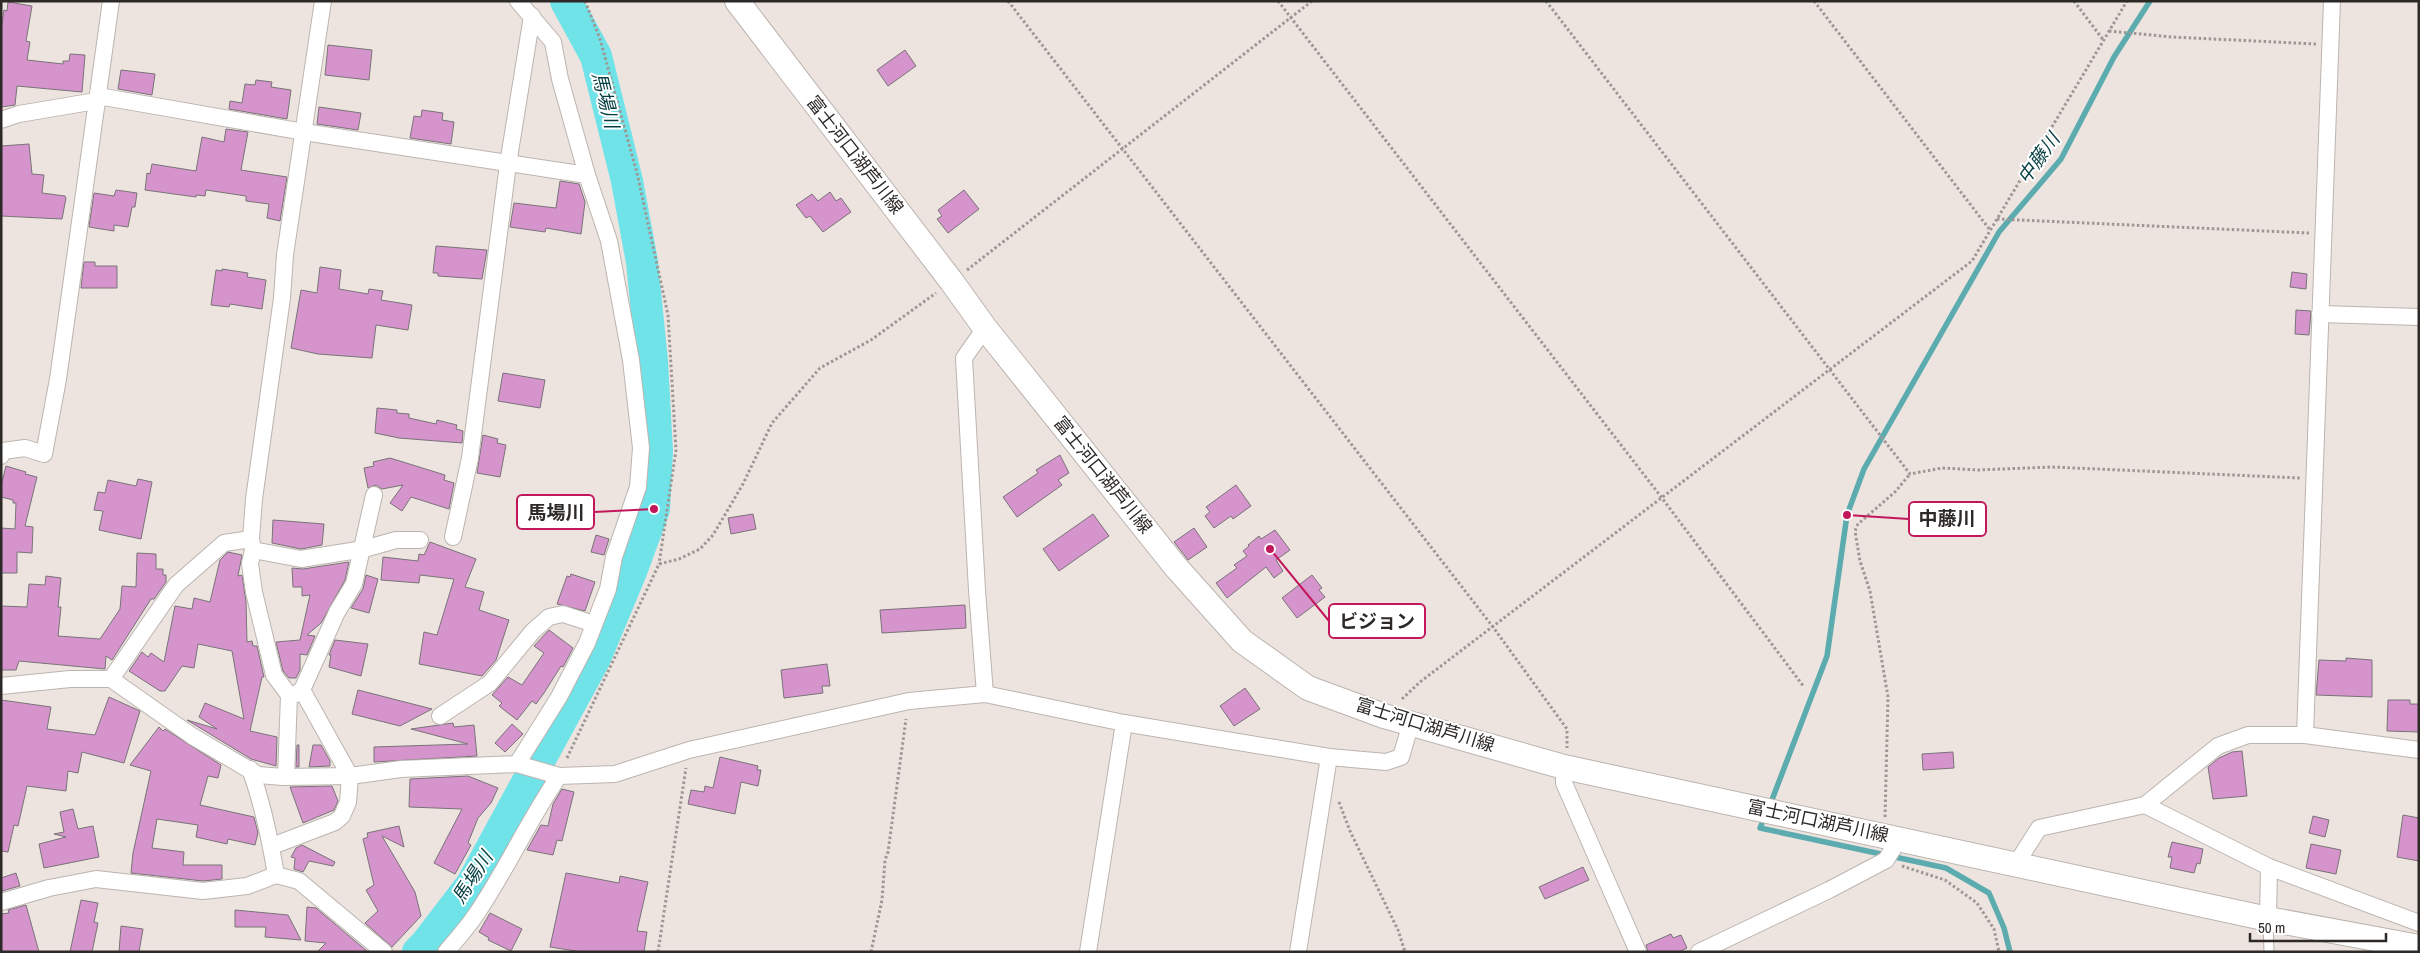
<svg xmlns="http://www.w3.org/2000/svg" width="2420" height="953" viewBox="0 0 2420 953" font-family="'Archivo Narrow','Noto Sans JP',sans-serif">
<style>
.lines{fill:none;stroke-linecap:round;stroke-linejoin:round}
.stream{stroke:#5cabaf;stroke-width:5.5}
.river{stroke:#70e3e9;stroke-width:32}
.building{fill:#d595cc;stroke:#797378}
.lane-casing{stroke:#bcb4af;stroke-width:11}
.street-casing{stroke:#bcb4af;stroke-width:18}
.secondary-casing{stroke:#bcb4af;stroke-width:26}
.path{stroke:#9d9794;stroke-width:3;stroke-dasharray:2.5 2.5;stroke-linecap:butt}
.lane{stroke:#fff;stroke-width:9}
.street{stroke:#fff;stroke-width:16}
.secondary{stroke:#fff;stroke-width:24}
.labels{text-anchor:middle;stroke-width:4;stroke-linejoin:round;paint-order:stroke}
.street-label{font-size:18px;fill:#2c2927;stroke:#fff}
.water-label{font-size:19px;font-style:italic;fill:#053e41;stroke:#fff}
.leader{fill:none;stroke:#c2185b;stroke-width:2}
.callout-dot{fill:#c2185b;stroke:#fff;stroke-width:2}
.callout{fill:#fff;stroke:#c2185b;stroke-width:2}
.callout-label{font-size:19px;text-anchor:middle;font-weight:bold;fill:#2c2927}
</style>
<rect width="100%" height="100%" fill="#ede4e0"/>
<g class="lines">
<g class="stream">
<path d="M1770 805 1827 656 1847 515 1864 469 1999 232 2061 159 2114 57 2150 1"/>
<path d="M1765 816 1760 828 1946 868 1989 893 2004 928 2010 952"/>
</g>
<path class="river" d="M418 952 426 944 472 884 595 658 632 569 654 509 657 451 652 361 642 262 627 181 596 56 566 1"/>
</g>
<g class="building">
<path d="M8 2 32 6 26 41 30 42 27 60 63 64V61H69L70 54 85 55 82 92 17 86 15 105 1 107V29L4 10 7 11Z"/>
<path d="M328 45 372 50 369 80 325 75Z"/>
<path d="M905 50 916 66 888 86 877 70Z"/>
<path d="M121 70 155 74 152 95 118 89Z"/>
<path d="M256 80 272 82 271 87 291 90 287 119 229 109 230 101 242 103 245 84 255 85Z"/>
<path d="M319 107 361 113 358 130 317 124Z"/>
<path d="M422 110 443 113 442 120 454 122 451 144 410 138 414 116 421 117Z"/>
<path d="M226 129 248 132 241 170 287 177 280 221 267 218 269 204 246 201V196L206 190 205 196 196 195V197L145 190 147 173 150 174 152 164 196 171 202 137 224 142Z"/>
<path d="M29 144 32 174 44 175 42 193 65 196 66 198 62 219 1 216V146Z"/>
<path d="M560 181 579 184 585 202 581 234 546 228 545 232 510 227 514 203 556 208Z"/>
<path d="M116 190 137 193 135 207H132L128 227 114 225V231L89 227 94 193 114 196Z"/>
<path d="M964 190 979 209 948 233 937 219 942 216 938 210Z"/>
<path d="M830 192 836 201 841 198 851 212 823 232 810 216 806 218 796 205 812 194 818 201Z"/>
<path d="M436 246 487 250 482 279 438 276V273H433Z"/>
<path d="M84 262H95V266H117V288H81Z"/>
<path d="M320 267 341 270 339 289 368 294 369 289 383 291 381 300 412 305 408 330 376 325 372 358 318 354 291 348 301 290 317 293Z"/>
<path d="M222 269 248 273 247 277 266 280 262 309 230 304 229 307 211 305 216 270 222 271Z"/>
<path d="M2292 272 2307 274 2306 289 2290 287Z"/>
<path d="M2296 310 2311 311 2309 335 2295 334Z"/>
<path d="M503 373 545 380 540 408 498 401Z"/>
<path d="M377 408 397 410V413L409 414V418L436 424 437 420 457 425 456 429 463 431 462 443 399 438 375 433Z"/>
<path d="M483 435 498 439 497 443 506 445 500 477 477 473Z"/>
<path d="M1060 455 1069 473 1058 480 1062 485 1017 517 1003 497 1038 473 1036 470Z"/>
<path d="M390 458 445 475 444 480 454 483 449 509 411 497 402 511 390 503 403 485 382 489 376 485 368 488 364 468 374 466 373 462Z"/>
<path d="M6 466 26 472 25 474 37 477 25 526 33 527 32 553 17 552V573H1V528L15 529 16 503H13V500L1 497V486Z"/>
<path d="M138 479 152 482 141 539 99 530 103 511 94 510 98 492 105 493 108 480 136 486Z"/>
<path d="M1236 485 1251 506 1233 519 1231 516 1214 528 1205 516 1210 512 1206 507Z"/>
<path d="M753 514 756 529 731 534 728 518Z"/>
<path d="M1093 514 1109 536 1059 571 1043 549Z"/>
<path d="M273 520 324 524 322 545 301 549 272 543Z"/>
<path d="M1194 528 1207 547 1188 560 1174 542Z"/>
<path d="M1275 530 1290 550 1276 560 1283 571 1274 578 1266 567 1227 598 1216 583 1237 568 1234 565 1247 556 1243 551 1249 546 1248 545 1259 536 1261 539Z"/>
<path d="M596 535 609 539 604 555 591 552Z"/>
<path d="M430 542 476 559 465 587 484 592 479 610 509 620 496 660 482 676 419 664 424 632 437 635 454 579 420 575 419 583 381 580 383 557 418 561 419 554 424 555Z"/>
<path d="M228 552 242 555 238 576 242 575 246 602 247 642 252 641 253 646H257L264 677H262L250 731 277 737 276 766 251 759 187 720 217 729 199 717 205 703 244 719 232 651 198 644 194 668 182 666 165 691H160L129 671 142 652 148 657 151 653 164 662 175 606 192 609 194 598 210 602 220 560Z"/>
<path d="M137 553 156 554V569H163V575H166V582L154 599H151L112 660 106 656 105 669 19 661 16 670H1V606L27 607 29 584 45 585 46 576 61 578 58 607H61L58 636 100 639 120 609 122 586 136 587Z"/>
<path d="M349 562 345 580 321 623 307 635 315 636 307 655 300 654V670L296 678H289L283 671 276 642 300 640 310 595 302 596V587H293L292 568 303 569Z"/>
<path d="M571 574 595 582 585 611 557 604 567 576 570 577Z"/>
<path d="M366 575 378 579 369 613 351 608 363 589Z"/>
<path d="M1312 575 1322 588 1319 590 1325 597 1297 618 1282 598Z"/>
<path d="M965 605 966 628 882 633 880 610Z"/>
<path d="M549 630 573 648 563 667 561 666 544 693 536 704 532 701 517 720 499 706 502 703 492 695 508 677 522 685 544 653 534 646Z"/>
<path d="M335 640 368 644 361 676 329 667 331 655H329Z"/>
<path d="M2346 658 2372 660V697L2316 695 2319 660 2346 661Z"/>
<path d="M827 664 830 686H822L823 693 784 698 781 670Z"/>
<path d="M1245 688 1260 709 1234 726 1220 706Z"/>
<path d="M358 690 432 709 400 726 352 714Z"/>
<path d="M109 697 140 711 124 763 82 752 78 773 68 771 66 791 27 786 18 826 14 825 8 852 1 851V700L51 707 47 729 95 735Z"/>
<path d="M2388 700H2410V704H2419V732L2387 731Z"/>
<path d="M453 723 454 727 474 725 477 756 374 762V747L468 744 411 729Z"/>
<path d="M512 724 523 734 505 752 495 743Z"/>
<path d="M159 727 163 731 165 729 221 765 218 778 208 776 200 805 254 817 258 833 255 845 228 839 227 844 196 837 198 825 157 819 152 848 184 852 183 865H222V879L203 881 131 873 133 853 151 771 130 765Z"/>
<path d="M297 745H299V767H296Z"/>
<path d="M313 745H321L330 761V766L309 767Z"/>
<path d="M2242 751 2247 796 2213 799 2208 767 2219 758 2232 752Z"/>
<path d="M1953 752 1954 768 1923 770 1922 754Z"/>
<path d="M720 757 758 766 757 770H761L758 786 741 782 735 814 688 804 691 790 704 792 705 786 713 788Z"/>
<path d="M468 776 498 788 491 803 478 818 468 843 471 845 455 874 434 863 462 809 409 807 410 779Z"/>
<path d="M332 786 338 801 334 810 303 823 290 787Z"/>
<path d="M562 789 574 792 562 841 557 840 553 855 527 850 541 825 548 826 553 804Z"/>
<path d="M73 809 78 829 93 826 99 857 44 868 39 844 66 837 54 834 64 832 60 812Z"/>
<path d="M2403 815 2419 818V861L2397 857Z"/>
<path d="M2313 816 2329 820 2325 837 2309 833Z"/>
<path d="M399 826 404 847 382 836 415 892 421 916 392 947 365 923 378 911 366 890 374 885 363 839 368 837 367 833Z"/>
<path d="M2172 842 2203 849 2200 864 2197 863 2194 873 2170 868 2172 857H2168Z"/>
<path d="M2311 844 2341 850 2336 874 2306 868Z"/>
<path d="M302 845 335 862 333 866 309 861 303 872 294 869 295 858 291 857 296 848Z"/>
<path d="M1583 867 1589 880 1545 899 1539 887Z"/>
<path d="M16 873 20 886 2 891 1 878Z"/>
<path d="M566 873 619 883 620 876 648 882 637 931 647 932 644 952H582L550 947Z"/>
<path d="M81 900 98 903 94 922 98 923 92 952H70Z"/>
<path d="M26 905 39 952H1V914L9 913 8 910Z"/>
<path d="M307 907 316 908 368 952H317L326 943 305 941Z"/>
<path d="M235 910 288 915 301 940 265 937 266 927H235Z"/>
<path d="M490 913 522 929 511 951 488 940 489 938 479 932Z"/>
<path d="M121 926 143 929 139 952H119Z"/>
<path d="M1671 934 1673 938 1681 935 1687 948 1679 952H1648L1646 945Z"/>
</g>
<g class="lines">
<defs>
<path id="lane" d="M2268 920 2269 952"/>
<g id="street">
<path d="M1 120 19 114 96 101 104 97 304 132 587 175"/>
<path d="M2320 314 2419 317"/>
<path d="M985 328 964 358 977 590 985 694"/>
<path d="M1 456 3 451 25 448 44 454 58 379 111 1"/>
<path d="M453 537 470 458 508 164 532 16"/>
<path d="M253 550 301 559 364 549 396 540H420"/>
<path d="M111 679 176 585 224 543 251 539"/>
<path d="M1 686 70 679H111L192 736 258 775 283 777 350 776 401 769 517 764 559 776 615 774 689 750 909 701 985 694 1124 723 1329 757 1386 762 1401 757 1411 723"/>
<path d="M302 690 337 612 354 584 374 495"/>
<path d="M440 716 490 683 533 631 549 617 563 614 594 624"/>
<path d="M2305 735 2332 1"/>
<path d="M517 764 559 697 587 643 608 589 614 557 638 487 641 448 631 360 609 241 587 175 560 79 553 42 518 1"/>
<path d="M1564 767V783L1638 952"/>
<path d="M250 769C263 804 270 839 276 875"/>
<path d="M286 777 289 695"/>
<path d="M2145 805 2269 867 2419 923"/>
<path d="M272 846 335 822 342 816 348 802 350 776 302 690 296 694 289 695 274 675 254 592 250 564 253 550 251 539 254 499 282 298 285 255 323 1"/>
<path d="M2016 864 2039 828 2145 805 2218 746 2248 735H2305L2419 750"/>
<path d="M1 902 49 888 96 879 203 891 247 886 276 875 299 881 384 952"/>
<path d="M2268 919 2269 867"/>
<path d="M446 952C456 940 467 928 475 916 506 871 528 821 559 776"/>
<path d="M1088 952 1124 723"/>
<path d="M1298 952 1329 757"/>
<path d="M1699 952 1829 890 1886 860 1894 847 1896 837"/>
</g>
<path id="secondary" d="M737 1 952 282 985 328 1175 566 1242 641 1308 688 1384 716 1564 767 2268 919 2419 947"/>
</defs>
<use href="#lane" class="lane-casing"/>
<use href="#street" class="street-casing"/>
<use href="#secondary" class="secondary-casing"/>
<g class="path">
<path d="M585 1 600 39 637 173 668 315 676 450 659 564"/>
<path d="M1008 1 1493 627 1567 729V748"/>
<path d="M1278 1 1662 498 1804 687"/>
<path d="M1546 1 1910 474 1942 468 1978 470 2052 467 2300 478"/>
<path d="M1814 1 1990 230"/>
<path d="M2074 1 2104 41"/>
<path d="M2109 31 2172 37 2316 44"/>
<path d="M1997 219 2309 233"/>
<path d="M967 270 1312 1"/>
<path d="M1402 699 1420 682 1972 261 2127 1"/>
<path d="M567 758 659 564 679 559 700 549 713 535 743 484 772 423 820 368 871 340 936 293"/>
<path d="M1339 802 1350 831 1398 930 1405 952"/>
<path d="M1885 817 1888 697 1870 591 1860 561 1855 531 1858 524 1895 492 1910 474"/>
<path d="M1902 866 1945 880 1977 903 1994 929 1999 952"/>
<path d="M658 952 686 768"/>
<path d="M871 952 882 900 885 860 888 852 906 719"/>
</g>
<use href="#lane" class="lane"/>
<use href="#street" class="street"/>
<use href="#secondary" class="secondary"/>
</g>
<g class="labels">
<g class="street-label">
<text transform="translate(855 155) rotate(52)" y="6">富士河口湖芦川線</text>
<text transform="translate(1103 475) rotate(51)" y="6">富士河口湖芦川線</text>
<text transform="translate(1425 725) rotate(17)" y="6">富士河口湖芦川線</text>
<text transform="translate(1818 821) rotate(12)" y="6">富士河口湖芦川線</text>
</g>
<g class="water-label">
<text transform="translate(606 100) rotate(76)" y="7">馬場川</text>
<text transform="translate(2038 158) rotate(-54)" y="7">中藤川</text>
<text transform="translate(472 877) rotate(-57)" y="7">馬場川</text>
</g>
</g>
<path class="leader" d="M654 509L594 512M1847 515L1909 519M1270 549L1329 621"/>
<g class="callout-dot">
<circle cx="654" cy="509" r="5"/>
<circle cx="1847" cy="515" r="5"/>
<circle cx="1270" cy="549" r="5"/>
</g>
<g class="callout">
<rect x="517" y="495" width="77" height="34" rx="5"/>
<rect x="1909" y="502" width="77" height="34" rx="5"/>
<rect x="1329" y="604" width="96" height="34" rx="5"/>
</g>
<g class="callout-label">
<text x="556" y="519">馬場川</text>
<text x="1947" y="525">中藤川</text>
<text x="1377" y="628">ビジョン</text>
</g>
<rect width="2420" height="953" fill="none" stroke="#2c2927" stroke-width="5"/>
<path d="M2250 933v8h136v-8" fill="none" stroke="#2c2927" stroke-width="2.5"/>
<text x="2258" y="933" font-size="15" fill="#2c2927" stroke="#ffffff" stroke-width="4" paint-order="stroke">50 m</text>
</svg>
